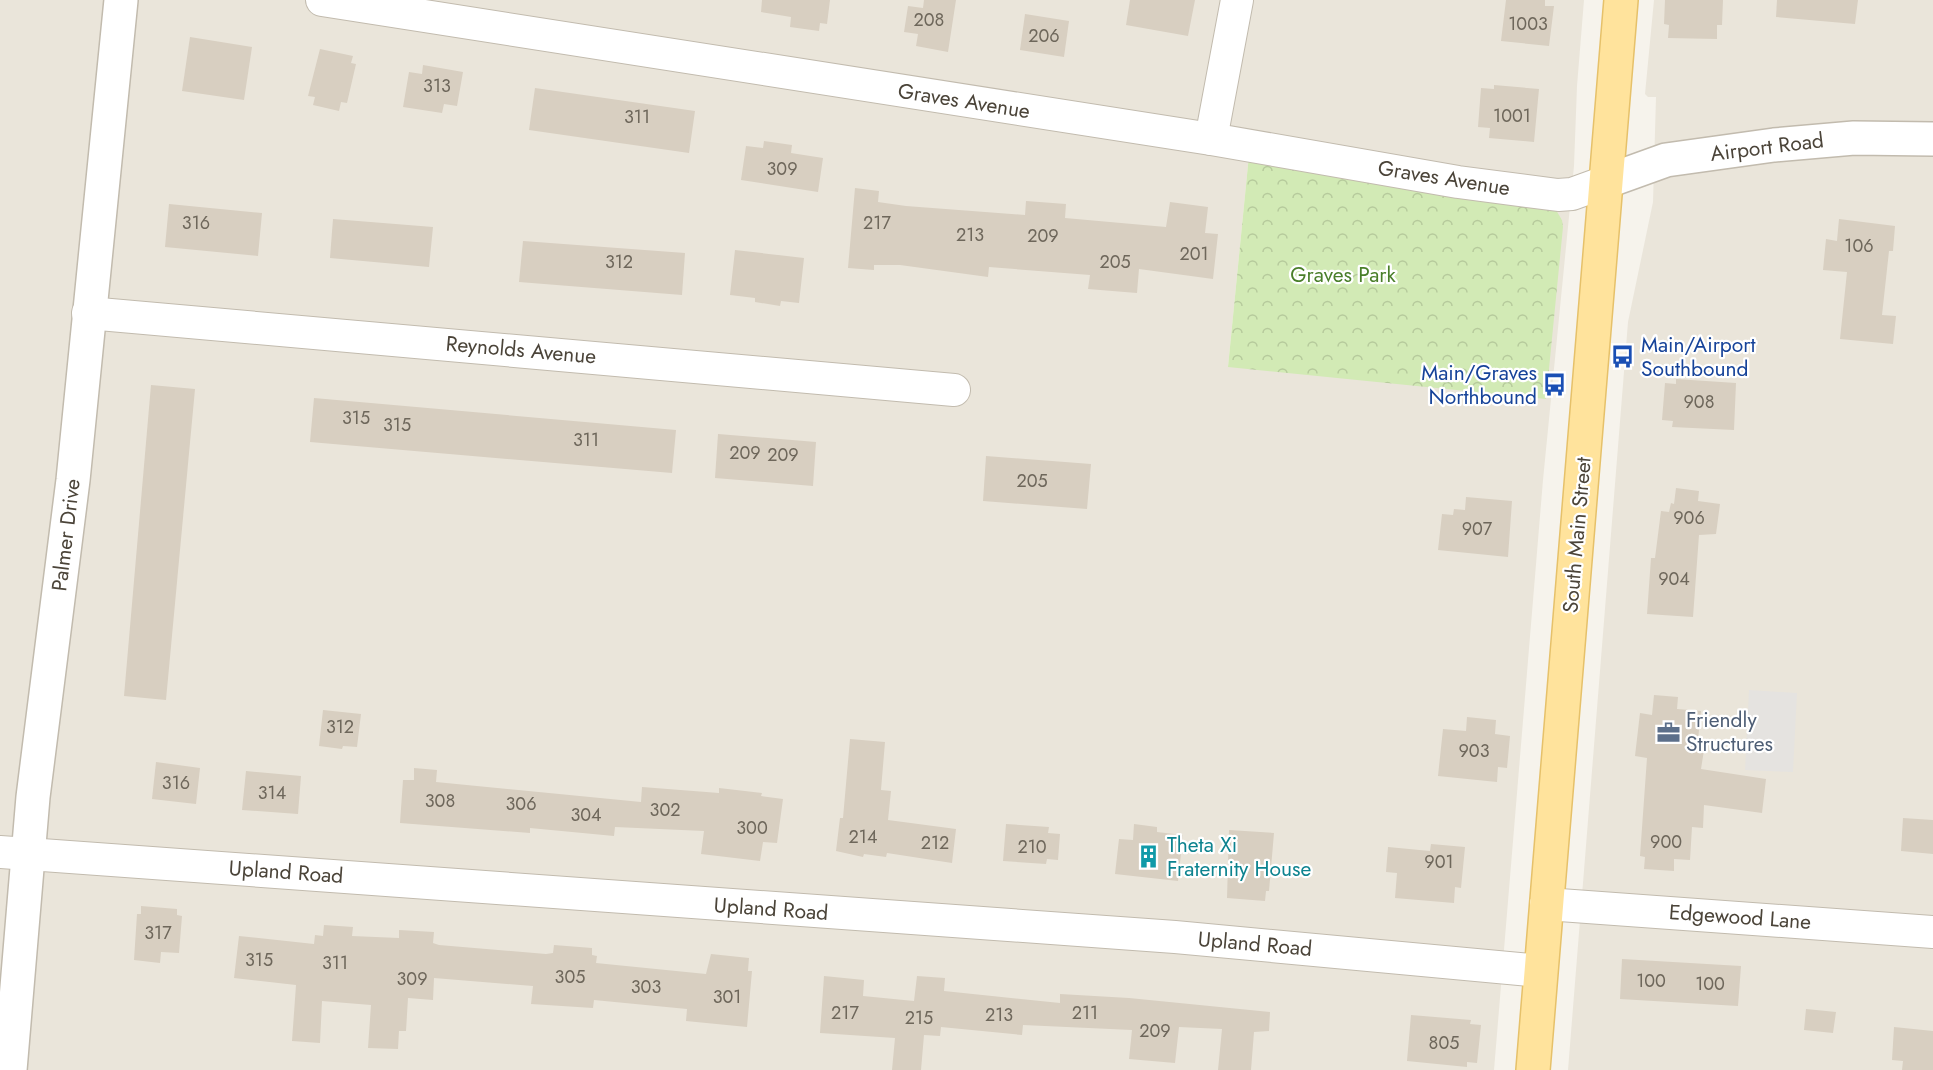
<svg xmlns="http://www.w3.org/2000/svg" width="1933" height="1070" viewBox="0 0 1933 1070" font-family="Jost,sans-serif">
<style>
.residential{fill:#eae5da;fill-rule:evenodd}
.park{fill:url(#park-crowns)}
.parking{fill:#e5e3e0}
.building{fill:#d8cfc1}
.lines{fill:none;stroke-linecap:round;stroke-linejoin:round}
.minor-casing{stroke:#c2bbae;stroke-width:34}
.tertiary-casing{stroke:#c2bbae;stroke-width:36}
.primary-casing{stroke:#e6c16a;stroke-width:36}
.minor{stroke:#fff;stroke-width:32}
.tertiary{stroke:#fff;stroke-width:33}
.primary{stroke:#ffe39c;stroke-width:33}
.labels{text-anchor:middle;stroke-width:4.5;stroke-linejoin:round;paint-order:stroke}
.number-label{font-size:18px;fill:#6e675b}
.street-label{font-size:21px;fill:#4b4439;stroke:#fff}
.park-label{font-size:21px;fill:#4a7f2a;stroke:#fff}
.transit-label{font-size:21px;fill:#164399;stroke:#fff;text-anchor:start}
.service-label{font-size:21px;fill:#4e5e75;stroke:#fff;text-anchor:start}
.culture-label{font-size:21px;fill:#0d838f;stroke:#fff;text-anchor:start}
</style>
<defs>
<pattern id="park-crowns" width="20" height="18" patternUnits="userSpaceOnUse" patternTransform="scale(1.5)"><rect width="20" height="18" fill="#d2eab5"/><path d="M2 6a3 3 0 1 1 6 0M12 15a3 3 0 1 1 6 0" fill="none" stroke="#b6ca9c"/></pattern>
</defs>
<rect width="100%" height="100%" fill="#f6f3ec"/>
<g class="residential">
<path d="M0 0H1584L1577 86 1574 166 1543 480 1494 1070H0ZM1249 155 1553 207 1562 220 1228 367Z"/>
<path d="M1654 0H1933V1070H1568L1628 322 1653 202 1656 97H1648L1645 94Z"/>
</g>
<path class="park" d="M1249 155 1556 210 1562 220 1563 227 1546 399 1228 367Z"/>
<path class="parking" d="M1749 690 1797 693 1793 772 1745 770Z"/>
<g class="building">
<path d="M762 0H830L827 24 820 23 819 31 790 27 791 17 761 12Z"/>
<path d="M924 0H956L948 52 916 46 918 34 904 32 908 6 923 8Z"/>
<path d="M1130 0H1195L1188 36 1126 25Z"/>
<path d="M1506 0H1545V6H1554L1549 46 1501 41Z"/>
<path d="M1665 0H1723L1722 25H1717V39L1668 38 1669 25 1664 24Z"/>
<path d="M1777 0H1858L1855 24 1776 17Z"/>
<path d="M1025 14 1069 21 1064 57 1020 50Z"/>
<path d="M190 37 252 47 244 100 182 91Z"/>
<path d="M320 49 353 56 351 63 356 64 347 103 341 102 339 111 313 105 315 97 308 96Z"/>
<path d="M423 65 463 72 457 106 444 104 442 113 403 107 409 72 422 74Z"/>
<path d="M1494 85 1539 89 1534 142 1489 138 1490 128 1478 127 1481 88 1494 89Z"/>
<path d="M535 88 695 111 689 153 529 130Z"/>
<path d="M764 141 792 145 791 153 823 158 818 192 741 180 746 146 763 148Z"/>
<path d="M855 188 879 191 878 202 906 206 1025 215 1026 201 1066 204 1065 218 1166 227 1170 202 1208 207 1205 233 1218 234 1213 279 1139 269 1137 293 1088 289 1090 275 989 267 988 277 900 265H874V270L848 268Z"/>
<path d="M169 204 262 213 258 256 165 247Z"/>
<path d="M333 219 433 227 429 267 330 258Z"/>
<path d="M1839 219 1895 226 1893 251H1889L1882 315 1896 316 1893 344 1840 339 1847 272 1823 270 1826 239 1837 241Z"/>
<path d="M523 241 685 253 682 295 519 282Z"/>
<path d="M735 250 804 258 799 303 781 301 780 306 755 302V298L730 295Z"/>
<path d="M1676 379 1736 383 1734 430 1672 427 1673 421 1662 420 1665 383 1676 384Z"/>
<path d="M151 385 195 389 166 700 124 696Z"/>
<path d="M314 398 676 430 672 473 310 442Z"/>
<path d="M718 434 816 442 813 486 715 478Z"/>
<path d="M986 456 1091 464 1087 509 983 501Z"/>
<path d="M1676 488 1699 491 1698 501 1720 504 1716 534 1699 535 1693 617 1647 614 1651 558H1655L1661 511 1669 512 1671 503 1674 504Z"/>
<path d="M1466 497 1512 501 1508 557 1438 550 1442 514 1453 515 1454 509 1465 510Z"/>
<path d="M1654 695 1678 697 1677 709 1701 711 1697 749 1704 750 1701 769 1766 779 1762 813 1704 805 1703 828 1692 827 1690 860 1674 859V871L1644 869 1645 857 1640 856 1647 758 1635 756 1640 713 1652 715Z"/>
<path d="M323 710 361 714 357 747 343 746 342 749 319 746Z"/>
<path d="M1467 717 1496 720 1495 734 1510 736 1507 768 1498 767 1497 782 1438 776 1443 729 1466 731Z"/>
<path d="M850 739 885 742 881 790 891 791 888 820 956 829 952 863 887 853 886 857 864 854 863 857 836 851 840 818H843Z"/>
<path d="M156 762 200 768 196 804 152 799Z"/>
<path d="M414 768 437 770 436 782 641 802 642 787 719 793V788L762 793 761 796 783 799 777 843 763 842 760 861 701 854 704 831 615 827 614 836 530 828V833L400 823 403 780H414Z"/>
<path d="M246 771 301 776 298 814 242 810Z"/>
<path d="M1903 818 1933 820V854L1901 851Z"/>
<path d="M1006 824 1049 827 1048 833 1060 834 1058 860 1047 859 1046 864 1003 861Z"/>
<path d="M1134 824 1157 827V832L1183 835 1178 881 1115 874 1119 839 1133 840Z"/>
<path d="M1229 830 1274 833 1269 891H1266L1265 901 1227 898Z"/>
<path d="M1431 844 1465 847 1461 888 1455 887 1454 903 1395 898 1397 873 1386 872 1388 847 1430 851Z"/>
<path d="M141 906 177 909V915L182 916 179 953 161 952 160 963 134 960 137 914H141Z"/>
<path d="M324 925 353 927 352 936 399 938V930L434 932 433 943 439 945 546 954 553 953 554 945 592 948V955L597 956 596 963 706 974 711 954 749 958 748 971H752L747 1027 686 1021 687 1009 594 1000 593 1008 531 1004 533 986 434 978 433 1000 408 998 406 1031H399L398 1049 368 1048 371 1005 322 1001 320 1043 292 1041 296 985 234 978 239 936 314 944 315 935 323 936Z"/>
<path d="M1622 959 1741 966 1738 1006 1620 999Z"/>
<path d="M824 976 864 980 863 996 914 1001 917 976 945 978 944 991 992 996 1060 1003V994L1129 998 1270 1012 1269 1031 1254 1032 1251 1070H1218L1222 1029 1179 1027 1175 1063 1129 1059 1132 1030 1023 1025 1022 1035 941 1027 940 1036 924 1035 921 1070H892L895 1038 820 1033Z"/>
<path d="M1806 1009 1836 1012 1833 1033 1804 1030Z"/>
<path d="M1411 1015 1471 1020 1470 1024 1481 1025 1477 1063 1467 1062V1067L1407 1061Z"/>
<path d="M1894 1027 1933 1031V1070H1902L1903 1061 1892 1060Z"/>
</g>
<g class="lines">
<defs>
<g id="minor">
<path d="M322 0 1211 139 1458 182 1558 195 1572 194 1605 182"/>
<path d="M1211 139 1237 0"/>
<path d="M88 313 954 390"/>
<path d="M0 852 1175 937 1541 971"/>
<path d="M1546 904 1933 932"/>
</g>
<g id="tertiary">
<path d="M1605 182 1666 160 1774 145 1854 138 1933 139"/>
<path d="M10 1070 33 797 73 480 121 0"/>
</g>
<path id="primary" d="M1533 1070 1621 0"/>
</defs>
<use href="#minor" class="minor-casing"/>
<use href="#tertiary" class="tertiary-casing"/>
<use href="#primary" class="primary-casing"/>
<use href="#minor" class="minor"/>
<use href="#tertiary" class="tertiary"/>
<use href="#primary" class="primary"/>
</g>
<defs>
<symbol id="bus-bare" viewBox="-9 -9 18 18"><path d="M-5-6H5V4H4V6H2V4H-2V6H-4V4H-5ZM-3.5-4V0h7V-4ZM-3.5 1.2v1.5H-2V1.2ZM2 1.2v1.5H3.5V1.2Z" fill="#1a4fb4" stroke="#fff" stroke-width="2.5" paint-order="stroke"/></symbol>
<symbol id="office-bare" viewBox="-9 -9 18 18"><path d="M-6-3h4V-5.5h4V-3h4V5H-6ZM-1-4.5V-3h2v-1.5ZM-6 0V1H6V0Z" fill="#5c6f8a" stroke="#fff" stroke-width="2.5" paint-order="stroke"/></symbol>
<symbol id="building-bare" viewBox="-9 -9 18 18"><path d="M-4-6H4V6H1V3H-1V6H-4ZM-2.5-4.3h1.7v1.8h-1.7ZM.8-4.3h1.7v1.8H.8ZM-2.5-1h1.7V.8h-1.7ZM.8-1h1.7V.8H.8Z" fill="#0f9aa8" stroke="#fff" stroke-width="2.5" paint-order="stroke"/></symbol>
</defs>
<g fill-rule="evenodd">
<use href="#bus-bare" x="1606" y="340" width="33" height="33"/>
<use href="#bus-bare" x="1538" y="368" width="33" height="33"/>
<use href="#office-bare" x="1652" y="716" width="33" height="33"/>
<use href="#building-bare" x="1132" y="840" width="33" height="33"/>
</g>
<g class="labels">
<g class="number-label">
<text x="929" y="26">208</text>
<text x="1528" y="30">1003</text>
<text x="1044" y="42">206</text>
<text x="437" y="92">313</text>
<text x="1512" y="122">1001</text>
<text x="637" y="123">311</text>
<text x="782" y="175">309</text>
<text x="196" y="229">316</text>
<text x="877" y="229">217</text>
<text x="970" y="241">213</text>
<text x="1043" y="242">209</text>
<text x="1859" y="252">106</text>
<text x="1194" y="260">201</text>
<text x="619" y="268">312</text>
<text x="1115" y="268">205</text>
<text x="1699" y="408">908</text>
<text x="356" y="424">315</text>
<text x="397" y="431">315</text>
<text x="586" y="446">311</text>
<text x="745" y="459">209</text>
<text x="783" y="461">209</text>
<text x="1032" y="487">205</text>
<text x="1689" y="524">906</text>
<text x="1477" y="535">907</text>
<text x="1674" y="585">904</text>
<text x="340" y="733">312</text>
<text x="1474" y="757">903</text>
<text x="176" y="789">316</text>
<text x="272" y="799">314</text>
<text x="440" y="807">308</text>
<text x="521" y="810">306</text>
<text x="665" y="816">302</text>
<text x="586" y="821">304</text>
<text x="752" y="834">300</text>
<text x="863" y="843">214</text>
<text x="1666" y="848">900</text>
<text x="935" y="849">212</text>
<text x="1032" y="853">210</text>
<text x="1439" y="868">901</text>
<text x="158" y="939">317</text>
<text x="259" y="966">315</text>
<text x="335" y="969">311</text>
<text x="570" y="983">305</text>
<text x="412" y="985">309</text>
<text x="1651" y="987">100</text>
<text x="1710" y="990">100</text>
<text x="646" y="993">303</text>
<text x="727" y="1003">301</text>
<text x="845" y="1019">217</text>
<text x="1085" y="1019">211</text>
<text x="999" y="1021">213</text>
<text x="919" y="1024">215</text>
<text x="1155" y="1037">209</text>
<text x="1444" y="1049">805</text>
</g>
<g class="street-label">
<text transform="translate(964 101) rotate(9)" y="7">Graves Avenue</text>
<text transform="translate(1767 147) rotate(-7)" y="7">Airport Road</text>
<text transform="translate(1444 178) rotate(9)" y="7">Graves Avenue</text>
<text transform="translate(521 350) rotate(5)" y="7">Reynolds Avenue</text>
<text transform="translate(66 535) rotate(-83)" y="7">Palmer Drive</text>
<text transform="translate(1577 535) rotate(-85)" y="7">South Main Street</text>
<text transform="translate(286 872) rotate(4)" y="7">Upland Road</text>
<text transform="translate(771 909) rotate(4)" y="7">Upland Road</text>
<text transform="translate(1740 917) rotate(4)" y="7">Edgewood Lane</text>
<text transform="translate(1255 944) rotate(5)" y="7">Upland Road</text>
</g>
<g class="park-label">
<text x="1343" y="282">Graves Park</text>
</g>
<g class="transit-label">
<text x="1641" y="352">Main/Airport<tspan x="1641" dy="24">Southbound</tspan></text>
<text x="1537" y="380" text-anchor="end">Main/Graves<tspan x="1537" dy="24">Northbound</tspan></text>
</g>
<g class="service-label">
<text x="1686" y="727">Friendly<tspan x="1686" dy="24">Structures</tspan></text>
</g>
<g class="culture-label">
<text x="1167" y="852">Theta Xi<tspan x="1167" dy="24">Fraternity House</tspan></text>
</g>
</g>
</svg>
